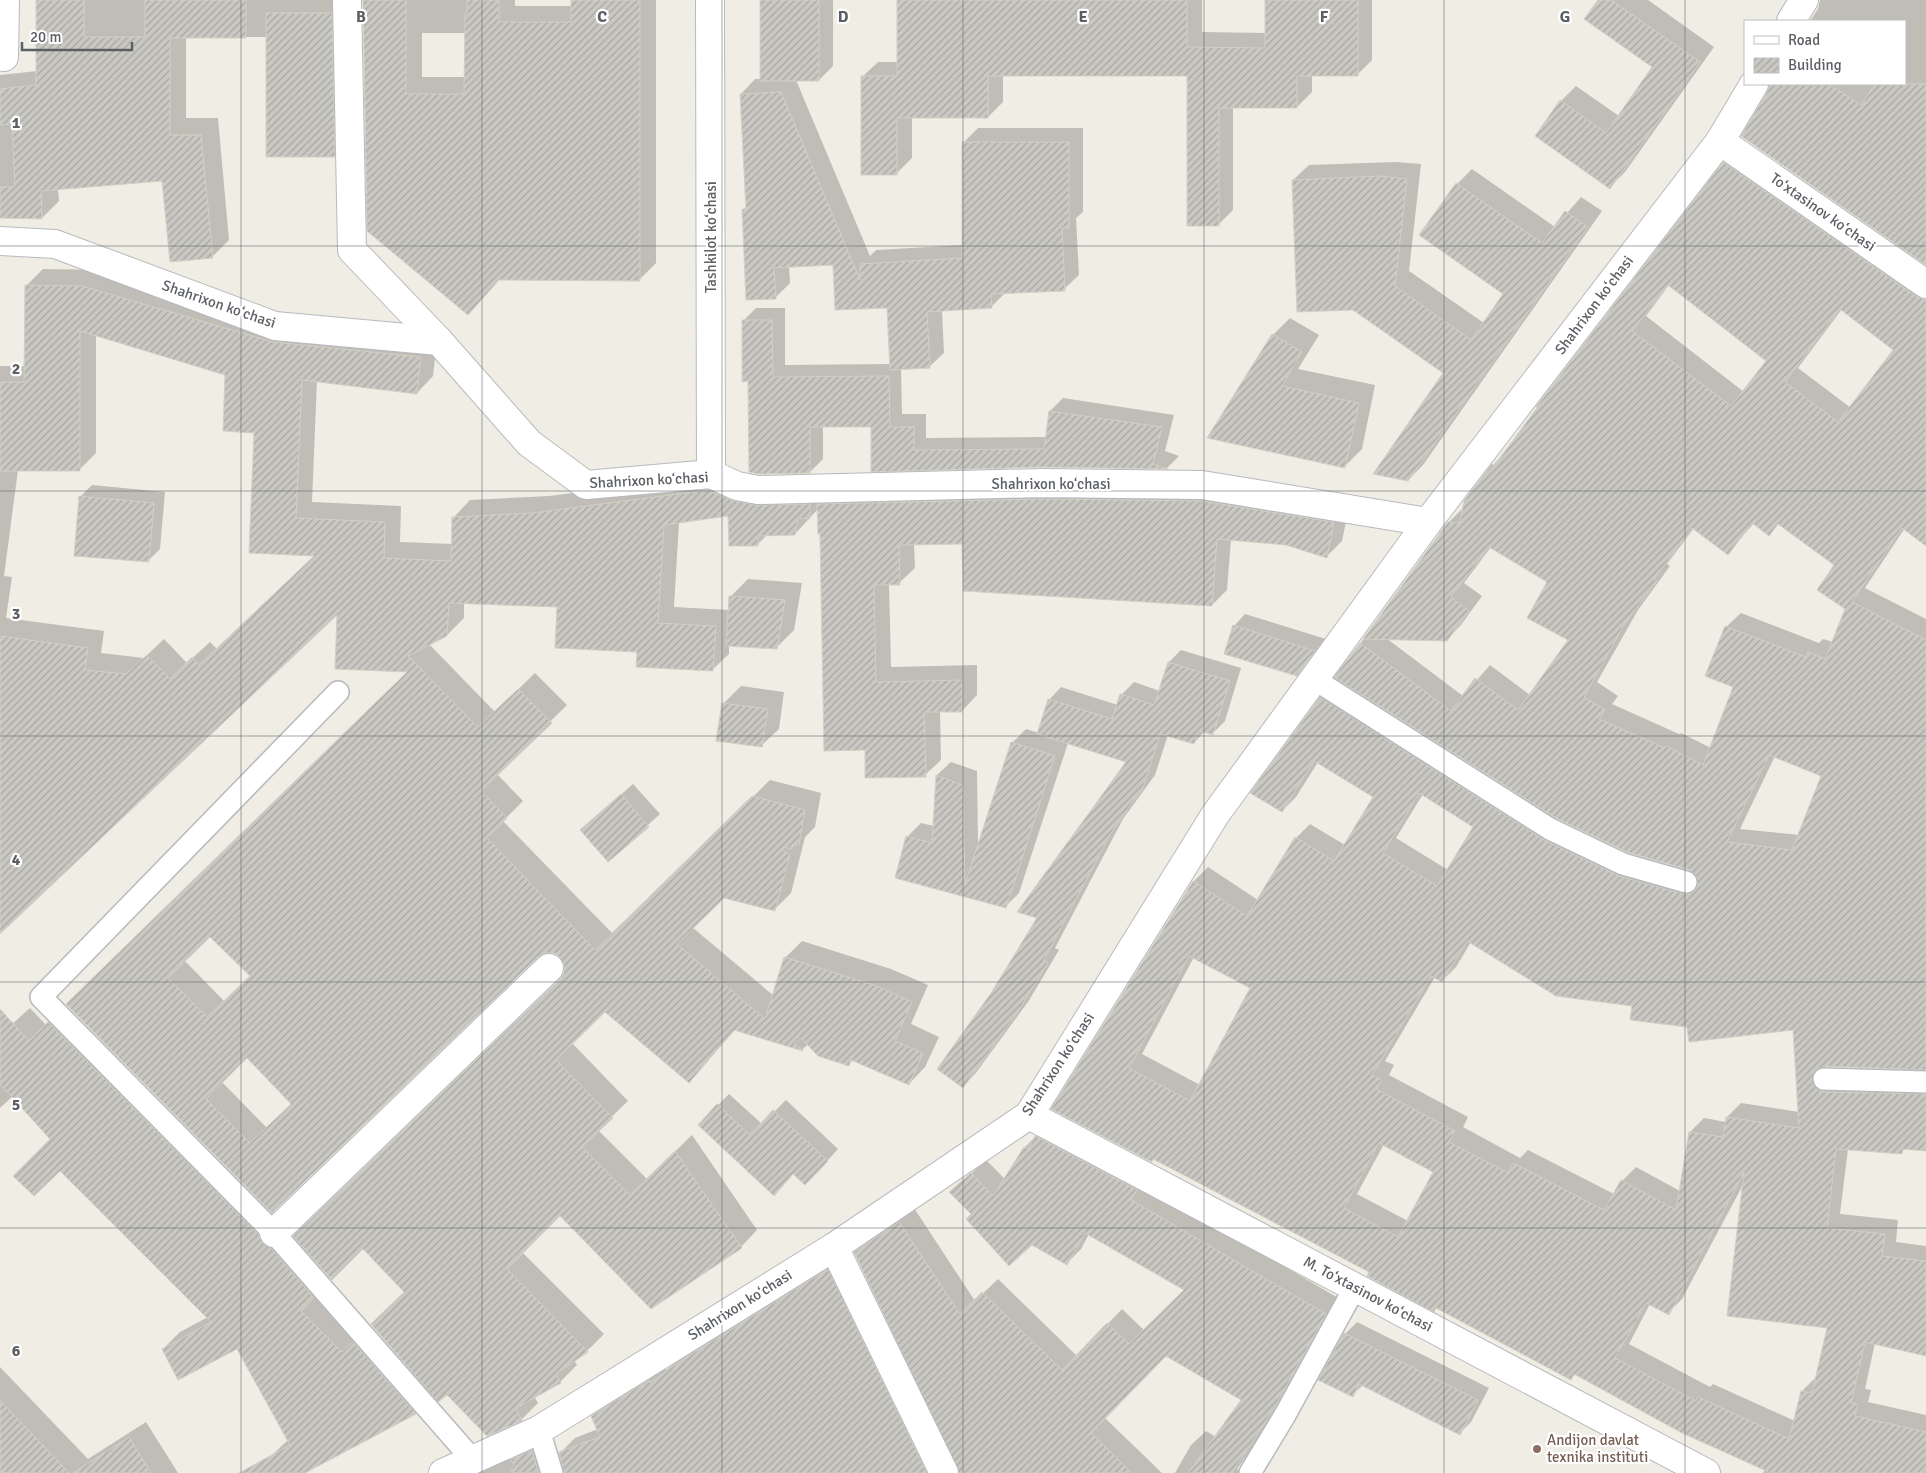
<svg xmlns="http://www.w3.org/2000/svg" width="1926" height="1473" viewBox="0 0 1926 1473" font-family="Signika,sans-serif">
<style>
.shadow{fill:#0003;fill-rule:evenodd}
.building{fill:url(#building-hatch);stroke:#d3cfc3;fill-rule:evenodd}
.lines{fill:none;stroke-linecap:round;stroke-linejoin:round}
.lane-casing{stroke:#b7babe;stroke-width:24}
.street-casing{stroke:#b7babe;stroke-width:30}
.secondary-casing{stroke:#b8bac0;stroke-width:30}
.lane{stroke:#fff;stroke-width:21}
.street{stroke:#fff;stroke-width:28}
.secondary{stroke:#fff;stroke-width:28}
.grid{fill:none;stroke:#5c6065;stroke-width:1;stroke-opacity:0.55}
.education-dot{fill:#8d6e63;stroke:#fff;stroke-width:2}
.labels{text-anchor:middle;stroke-width:4.5;stroke-linejoin:round;paint-order:stroke}
.street-label{font-size:15px;fill:#5c6065;stroke:#fff}
.education-label{font-size:15px;fill:#785e54;stroke:#fff;text-anchor:start}
.grid-label{font-size:16px;text-anchor:middle;font-weight:bold;fill:#5c6065;stroke:#fff;stroke-width:4.5;stroke-linejoin:round;paint-order:stroke}
</style>
<defs>
<pattern id="building-hatch" width="6" height="6" patternUnits="userSpaceOnUse" patternTransform="scale(1.25)"><rect width="6" height="6" fill="#cac8c2"/><path d="M-1 1l2-2M0 6l6-6M5 7l2-2" fill="none" stroke="#a7a6a1"/></pattern>
</defs>
<rect width="100%" height="100%" fill="#efede4"/>
<g class="shadow">
<path d="M37 0H348L351 139 334 156 267 37H186V118H218L229 240 212 257 164 179 58 188 59 201 42 218 0 217V75L37 71Z"/>
<path d="M364 0H515V6H572V0H656V263L639 280 500 279 484 296ZM422 33H466V77H422Z"/>
<path d="M761 0H833V66L819 80H796L870 256 876 250 963 245V143L978 128H1083V212L1076 218 1079 275 1064 289 1006 292 991 307 942 310 944 353 929 367 901 368 902 414H926V438L1047 437 1050 411 1063 398 1174 415 1165 451 1179 456 1167 468 1043 466 872 470V425H823V459L810 472 749 380 743 321 756 308H785V365L891 364 888 306 834 264 789 266 790 283 775 298 743 210 747 206 741 94 755 79H761Z"/>
<path d="M898 0H1202V32L1266 33V0H1372V60L1357 75H1312V92L1297 107H1233V210L1218 225 1189 75H1003V102L988 117H912V158L896 174 862 77 878 62H898Z"/>
<path d="M1600 0H1648L1714 47 1625 172 1610 187 1561 101 1576 86 1619 116 1654 67Z"/>
<path d="M1820 0H1926V263L1769 92 1771 84H1905V21H1810L1818 9Z"/>
<path d="M1738 149 1926 279V545L1905 528 1865 588 1926 619V1068L1826 1065 1831 1075 1926 1080V1150L1906 1148 1901 1153 1848 1149 1840 1214 1898 1220 1896 1242 1926 1246V1355L1875 1343 1865 1389 1871 1390 1868 1402 1926 1415V1473H1763L1765 1469 1576 1374 1571 1378 1154 1158 1152 1161 1053 1109 1194 881 1208 867 1258 900 1296 838 1310 824 1345 845 1374 797 1318 762 1296 797 1282 811 1321 698 1335 684 1559 826 1634 862 1701 880 1691 869 1628 851 1360 644 1449 522 1464 507 1493 465 1504 454 1724 163ZM1669 285 1768 361 1744 392 1646 316ZM1842 309 1895 350 1851 408 1798 368ZM1754 523 1769 534 1780 523 1835 565 1846 609 1833 642 1823 639 1819 643 1741 613 1726 627 1735 687 1711 748 1681 733 1679 734 1612 704 1618 696 1597 682 1638 610 1670 566 1667 564 1694 528 1728 553ZM1491 547 1548 582 1570 639 1530 695 1490 665 1463 696 1386 638 1446 640 1461 625 1482 596 1464 583ZM1775 756 1823 775 1799 835 1740 829ZM1423 794 1475 826 1448 870 1396 838ZM1471 942 1688 1026 1794 1029 1799 1112 1741 1103 1727 1117 1726 1122 1704 1118 1690 1132 1680 1191 1636 1167 1622 1181 1614 1194 1528 1150 1520 1158 1463 1127 1468 1117 1389 1075 1394 1065 1385 1061 1435 977 1442 981 1456 967ZM1194 957 1252 987 1200 1085 1142 1054ZM1384 1144 1435 1172 1408 1221 1357 1194ZM1744 1183 1829 1327 1816 1377 1802 1391 1795 1421 1713 1384 1710 1387 1629 1344 1650 1304 1668 1313 1682 1299Z"/>
<path d="M1395 162 1421 164 1409 271 1484 323 1505 293 1457 184 1472 169 1555 227 1581 197 1602 211 1423 465 1408 480 1445 373 1293 180 1309 165Z"/>
<path d="M43 269 99 270 276 322 437 341 433 376 417 393 317 380 312 502 401 506 400 542 453 544 454 517 470 500 549 496 725 474 748 484H1059L1349 507 1342 541 1327 556 1286 543 1231 539 1227 590 1212 605 963 543 914 544 915 568 899 583 889 584 891 667 977 665V695L962 711H940L941 760 925 775 866 749 821 533 818 509 795 534H768L757 545 730 515 679 522 674 607 729 610 730 597 748 579 802 583 794 630 777 647 729 645V654L712 670 638 651 559 606 464 602V618L447 635 429 644 495 712 535 673 567 705 497 774 523 801 503 821 613 934 770 780 821 793 815 827 805 837 791 893 775 909 724 896 692 927 774 996 785 958 802 941 891 969 928 985 911 1024 939 1037 925 1067 909 1084 853 1060 849 1064 808 1044 802 1050 736 1029 689 1081 605 1010 572 1043 628 1101 598 1130 647 1179 692 1135 757 1230 741 1247 560 1215 522 1252 604 1334 587 1351 574 1360 577 1365 560 1382 534 1396 538 1403 521 1420 406 1291 565 972V964L561 957 553 952H544L537 956 272 1211 68 1004 410 671 338 612 0 932V366H26V286ZM96 335 226 374 256 431 250 552 316 555 217 649 210 642 187 663 164 639 144 658 101 653 104 631 6 618 12 577 4 576 18 470H79L96 453ZM211 935 251 976 225 1002 184 960ZM247 1057 293 1103 267 1128 222 1082Z"/>
<path d="M1290 318 1319 335 1298 369 1375 385 1362 449 1345 466 1209 437 1273 335Z"/>
<path d="M92 485 165 492 160 549 148 561 80 497Z"/>
<path d="M1245 614 1326 639 1296 675 1234 626Z"/>
<path d="M1181 650 1241 668 1225 721 1212 734 1205 731 1194 743 1168 735 1155 775 1123 819 1055 948 1059 950 1028 1002 975 1074 963 1086 992 994 1128 761 1068 743 1019 893 1005 907 896 877 907 837 921 823 934 826 937 775 951 762 977 771 978 846 1012 743 1026 729 1039 733 1049 700 1061 687 1118 705 1121 695 1134 682 1160 691 1169 662Z"/>
<path d="M741 686 784 692 779 729 761 746 724 703Z"/>
<path d="M633 784 660 814 608 861 581 830Z"/>
<path d="M65 1006 275 1219 330 1280 316 1293 360 1337 370 1326 431 1396 415 1413 302 1473H279L270 1457 288 1440 238 1347 163 1349 180 1332 208 1317 13 1096 0 1108V1035L30 1008 46 1025Z"/>
<path d="M729 1094 762 1124 786 1100 838 1149 817 1172 794 1173 774 1194 718 1105Z"/>
<path d="M1050 1122 1145 1185 1340 1299 1269 1425 1237 1469 1245 1473H1175L1191 1445 1206 1431 1216 1437 1243 1400 1166 1354 1105 1418 1162 1473H960L855 1253 870 1238 914 1208 975 1301 998 1279 1077 1356 1122 1309 1145 1331 1186 1289 1089 1234 1081 1249 1067 1263 973 1214 951 1192 986 1160 1005 1179 1025 1147Z"/>
<path d="M842 1256 954 1473H474L547 1437 557 1467 564 1471 560 1453 575 1438 598 1429 593 1416 608 1401 664 1367 666 1370 698 1345Z"/>
<path d="M1357 1322 1489 1388 1471 1422 1460 1433 1363 1385 1352 1395 1345 1334Z"/>
<path d="M0 1367 88 1459 146 1422 178 1473H0Z"/>
</g>
<g class="building">
<path d="M36 0H84V37H145V0H246V38H170V135H201L213 258 170 262 162 181 41 191 42 219 0 218V187H15L12 124 0 125V89L36 85Z"/>
<path d="M363 0H406V94H464L465 13H467V0H499V22H571V0H640V281L499 280 468 315 367 231Z"/>
<rect x="760" y="0" width="59" height="81"/>
<path d="M897 0H1187V47L1265 48V0H1358V76H1297V108H1219V226H1187V76H988V118H897V175H861V76H897Z"/>
<path d="M1598 0H1611L1700 62 1610 189 1535 136 1560 100 1606 133 1652 67 1584 19Z"/>
<path d="M266 13H332L335 157H266Z"/>
<path d="M1770 84H1829L1861 105 1875 84H1926V265L1741 136 1767 92Z"/>
<path d="M781 92 860 280V264L962 258V142H1069V228H1062L1065 291 991 294 992 308 927 312 930 368 890 370 887 308 835 310 833 265 774 268 776 299 746 300 742 209H746L740 94Z"/>
<path d="M1723 162 1917 297 1926 299V546L1902 528 1852 602 1926 640V1070L1824 1066 1814 1072 1812 1079 1817 1089 1824 1092 1926 1094V1151L1903 1149 1902 1154 1836 1149 1827 1228 1885 1234 1882 1256 1926 1261V1356L1865 1342 1851 1403 1858 1404 1855 1416 1926 1432V1473H1771L1682 1433 1574 1374 1571 1380 1436 1308 1434 1312 1367 1276 1369 1272 1153 1159 1152 1162 1051 1109 1193 881 1247 916 1295 837 1334 861 1373 797 1314 761 1282 812 1250 793 1320 697 1544 840 1619 876 1683 894H1689L1695 891 1698 879 1690 870 1627 852 1556 818 1334 677 1360 643 1451 711 1475 678 1518 710 1568 640 1527 618 1547 582 1489 547 1451 597 1469 611 1447 641 1363 639 1448 522 1460 523 1464 501 1492 464 1494 466 1537 408 1536 407ZM1668 285 1766 361 1731 406 1632 331ZM1840 309 1893 350 1838 422 1785 382ZM1752 523 1769 536 1778 524 1834 565 1817 590 1845 609 1825 659 1808 652 1806 657 1725 626 1705 676 1733 687 1703 765 1666 746 1665 748 1599 719 1605 710 1584 697 1624 625 1657 581 1654 579 1692 528 1728 555ZM1769 755 1821 776 1792 850 1727 842ZM1419 793 1473 827 1437 886 1383 853ZM1467 941 1556 996 1632 1006 1630 1020 1687 1027 1689 1042 1793 1030 1799 1128 1726 1117 1723 1137 1689 1132 1676 1210 1621 1180 1604 1210 1513 1163 1508 1173 1449 1142 1455 1131 1376 1089 1381 1080 1372 1075 1431 976 1442 982ZM1189 956 1250 988 1190 1101 1129 1068ZM1379 1143 1433 1172 1398 1237 1344 1208ZM1744 1172 1727 1316 1827 1328 1812 1393 1801 1391 1789 1439 1698 1397 1696 1401 1615 1358 1646 1303 1669 1315Z"/>
<path d="M1379 176 1407 179 1395 286 1471 340 1503 294 1419 235 1456 183 1542 243 1565 211 1588 227 1408 481 1373 474 1443 373 1353 310 1297 312 1292 180Z"/>
<path d="M25 285 82 286 273 342 421 357 417 394 302 380 296 518 385 522 384 558 451 561 452 517 532 513 708 490 731 500 755 505 810 504V519L798 518 795 535 758 536V546H729L728 516 664 525 658 623 716 626 713 671 636 667 637 652 555 648 557 607 449 603 447 636 408 656 478 727 518 689 552 723 481 791 507 818 487 838 595 950 752 796 805 810 799 845H793L792 849 784 847 782 850 790 855 775 911 724 898 677 944 765 1019 784 957 874 985 912 1002 895 1041 923 1053 909 1085 851 1060 849 1066 818 1056 801 1038 794 1044 803 1051 734 1030 689 1083 605 1012 556 1060 613 1118 582 1147 630 1195 675 1151 742 1248 651 1309 560 1216 507 1269 588 1352 556 1374 561 1383 516 1408 522 1421 487 1436 447 1395 438 1402 371 1324 404 1292 363 1249 332 1280 293 1236 560 979 564 973V965L560 957 554 953H546L538 957 272 1213 66 1004 407 672 335 669 337 615 0 934V636L88 648 85 670 126 674 147 655 170 679 192 657 199 665 314 556 249 553 254 433 223 431 225 375 80 331V471H0V382H24ZM210 937 250 976 207 1017 168 978ZM247 1058 291 1104 250 1143 206 1099Z"/>
<path d="M742 320H772L773 377 889 376 890 427H914V450L1044 449 1049 411 1162 427 1153 464 1168 469 1043 467 871 472V427H810V473L759 474 749 472 748 381 742 382Z"/>
<path d="M1272 334 1302 352 1282 386 1359 403 1345 468 1207 438Z"/>
<path d="M79 496 154 503 149 562 74 556Z"/>
<path d="M1043 499 1201 501 1334 522 1327 558 1286 545 1217 539 1212 606 963 591 962 544 899 545 900 585H874L876 682 962 680V712H924L926 777 865 778V750L824 751 820 534H818L817 504Z"/>
<path d="M729 596 785 600 777 649 726 646Z"/>
<path d="M1233 625 1315 651 1297 676 1224 654Z"/>
<path d="M1168 662 1230 681 1213 735 1199 731 1194 744 1160 734 1143 788 1111 833 1044 960 1048 963 1015 1016 963 1088 937 1069 991 993 1037 918 1017 912 1126 762 1037 734 1048 699 1112 719 1120 694 1154 705Z"/>
<path d="M722 703 768 709 762 747 716 741Z"/>
<path d="M1011 742 1055 756 1006 908 895 878 906 836 932 843 936 775 963 785 965 884Z"/>
<path d="M621 794 649 827 608 862 580 830Z"/>
<path d="M0 1009 29 1041 48 1022 259 1235 262 1243 271 1248 314 1298 301 1311 342 1352 353 1342 416 1414 305 1473H239L290 1445 237 1349 178 1380 162 1349 211 1322 60 1171 34 1196 13 1176 50 1139 0 1084Z"/>
<path d="M717 1104 750 1135 773 1110 828 1161 805 1185 793 1174 774 1196 698 1125Z"/>
<path d="M1035 1136 1137 1190 1131 1200 1326 1314 1274 1409 1232 1473H1188L1241 1400 1166 1356 1091 1433 1132 1473H959L854 1252 899 1222 960 1314 982 1292 1062 1370 1107 1323 1129 1344 1184 1290 1085 1233 1067 1265 1032 1245 1009 1266 966 1219 971 1214 949 1192 971 1173 993 1196 1024 1147 1028 1149Z"/>
<path d="M828 1269 927 1473H564L559 1452 600 1437 591 1416 649 1380 650 1383 682 1360Z"/>
<path d="M1344 1333 1478 1400 1460 1435 1359 1384 1353 1397 1318 1380Z"/>
<path d="M0 1400 69 1473H0Z"/>
<path d="M129 1437 151 1473H73Z"/>
<path d="M532 1450 539 1473H512L511 1470 517 1468 510 1460Z"/>
</g>
<g class="lines">
<defs>
<g id="lane">
<path d="M1314 679 1550 829 1623 864 1686 882"/>
<path d="M338 692 41 997 274 1233 472 1459"/>
<path d="M1824 1079 1926 1082"/>
<path d="M539 1430 552 1473"/>
<path d="M1250 1473 1285 1415 1355 1287"/>
</g>
<g id="street">
<path d="M347 0 352 250 439 341"/>
<path d="M710 0 711 474"/>
<path d="M4 57 5 0"/>
<path d="M1720 141 1926 284"/>
<path d="M0 241 55 244 275 326 439 341 529 443 586 485 711 474 737 486 758 490 1043 483 1202 485 1428 522"/>
<path d="M1029 1115 1706 1473"/>
<path d="M274 1233 549 968"/>
<path d="M834 1247 944 1473"/>
</g>
<g id="secondary">
<path d="M1791 21 1804 0"/>
<path d="M443 1473 539 1430 834 1247 1029 1115 1215 815 1428 522 1720 141 1754 84"/>
</g>
</defs>
<use href="#lane" class="lane-casing"/>
<use href="#street" class="street-casing"/>
<use href="#secondary" class="secondary-casing"/>
<use href="#lane" class="lane"/>
<use href="#street" class="street"/>
<use href="#secondary" class="secondary"/>
</g>
<path class="grid" d="M241 0V1473M482 0V1473M722 0V1473M963 0V1473M1204 0V1473M1444 0V1473M1685 0V1473M0 246H1926M0 491H1926M0 736H1926M0 982H1926M0 1228H1926"/>
<circle class="education-dot" cx="1537" cy="1449" r="5"/>
<g class="labels">
<g class="street-label">
<text transform="translate(1823 212) rotate(35)" y="5">Toʻxtasinov koʻchasi</text>
<text transform="translate(711 237) rotate(-90)" y="5">Tashkilot koʻchasi</text>
<text transform="translate(219 304) rotate(19)" y="5">Shahrixon koʻchasi</text>
<text transform="translate(1594 305) rotate(-53)" y="5">Shahrixon koʻchasi</text>
<text transform="translate(649 480) rotate(-3)" y="5">Shahrixon koʻchasi</text>
<text x="1051" y="489">Shahrixon koʻchasi</text>
<text transform="translate(1058 1064) rotate(-57)" y="5">Shahrixon koʻchasi</text>
<text transform="translate(1368 1294) rotate(28)" y="5">M. Toʻxtasinov koʻchasi</text>
<text transform="translate(740 1305) rotate(-32)" y="5">Shahrixon koʻchasi</text>
</g>
<g class="education-label">
<text x="1547" y="1445">Andijon davlat<tspan x="1547" dy="17">texnika instituti</tspan></text>
</g>
</g>
<g class="grid-label">
<text x="361" y="22">B</text>
<text x="602" y="22">C</text>
<text x="843" y="22">D</text>
<text x="1083" y="22">E</text>
<text x="1324" y="22">F</text>
<text x="1565" y="22">G</text>
<text x="16" y="128">1</text>
<text x="16" y="374">2</text>
<text x="16" y="619">3</text>
<text x="16" y="865">4</text>
<text x="16" y="1110">5</text>
<text x="16" y="1356">6</text>
</g>
<rect x="1744" y="20" width="162" height="65" fill="#ffffff" stroke="#bebfc1"/>
<rect x="1754" y="36" width="25" height="8" fill="#ffffff" stroke="#bebfc1"/>
<text x="1788" y="45" font-size="15" fill="#5c6065">Road</text>
<rect x="1754" y="58" width="25" height="15" fill="url(#building-hatch)" stroke="#bebfc1"/>
<text x="1788" y="70" font-size="15" fill="#5c6065">Building</text>
<path d="M22 42v8h110v-8" fill="none" stroke="#5c6065" stroke-width="2.5"/>
<text x="30" y="42" font-size="15" fill="#5c6065" stroke="#ffffff" stroke-width="4" paint-order="stroke">20 m</text>
</svg>
